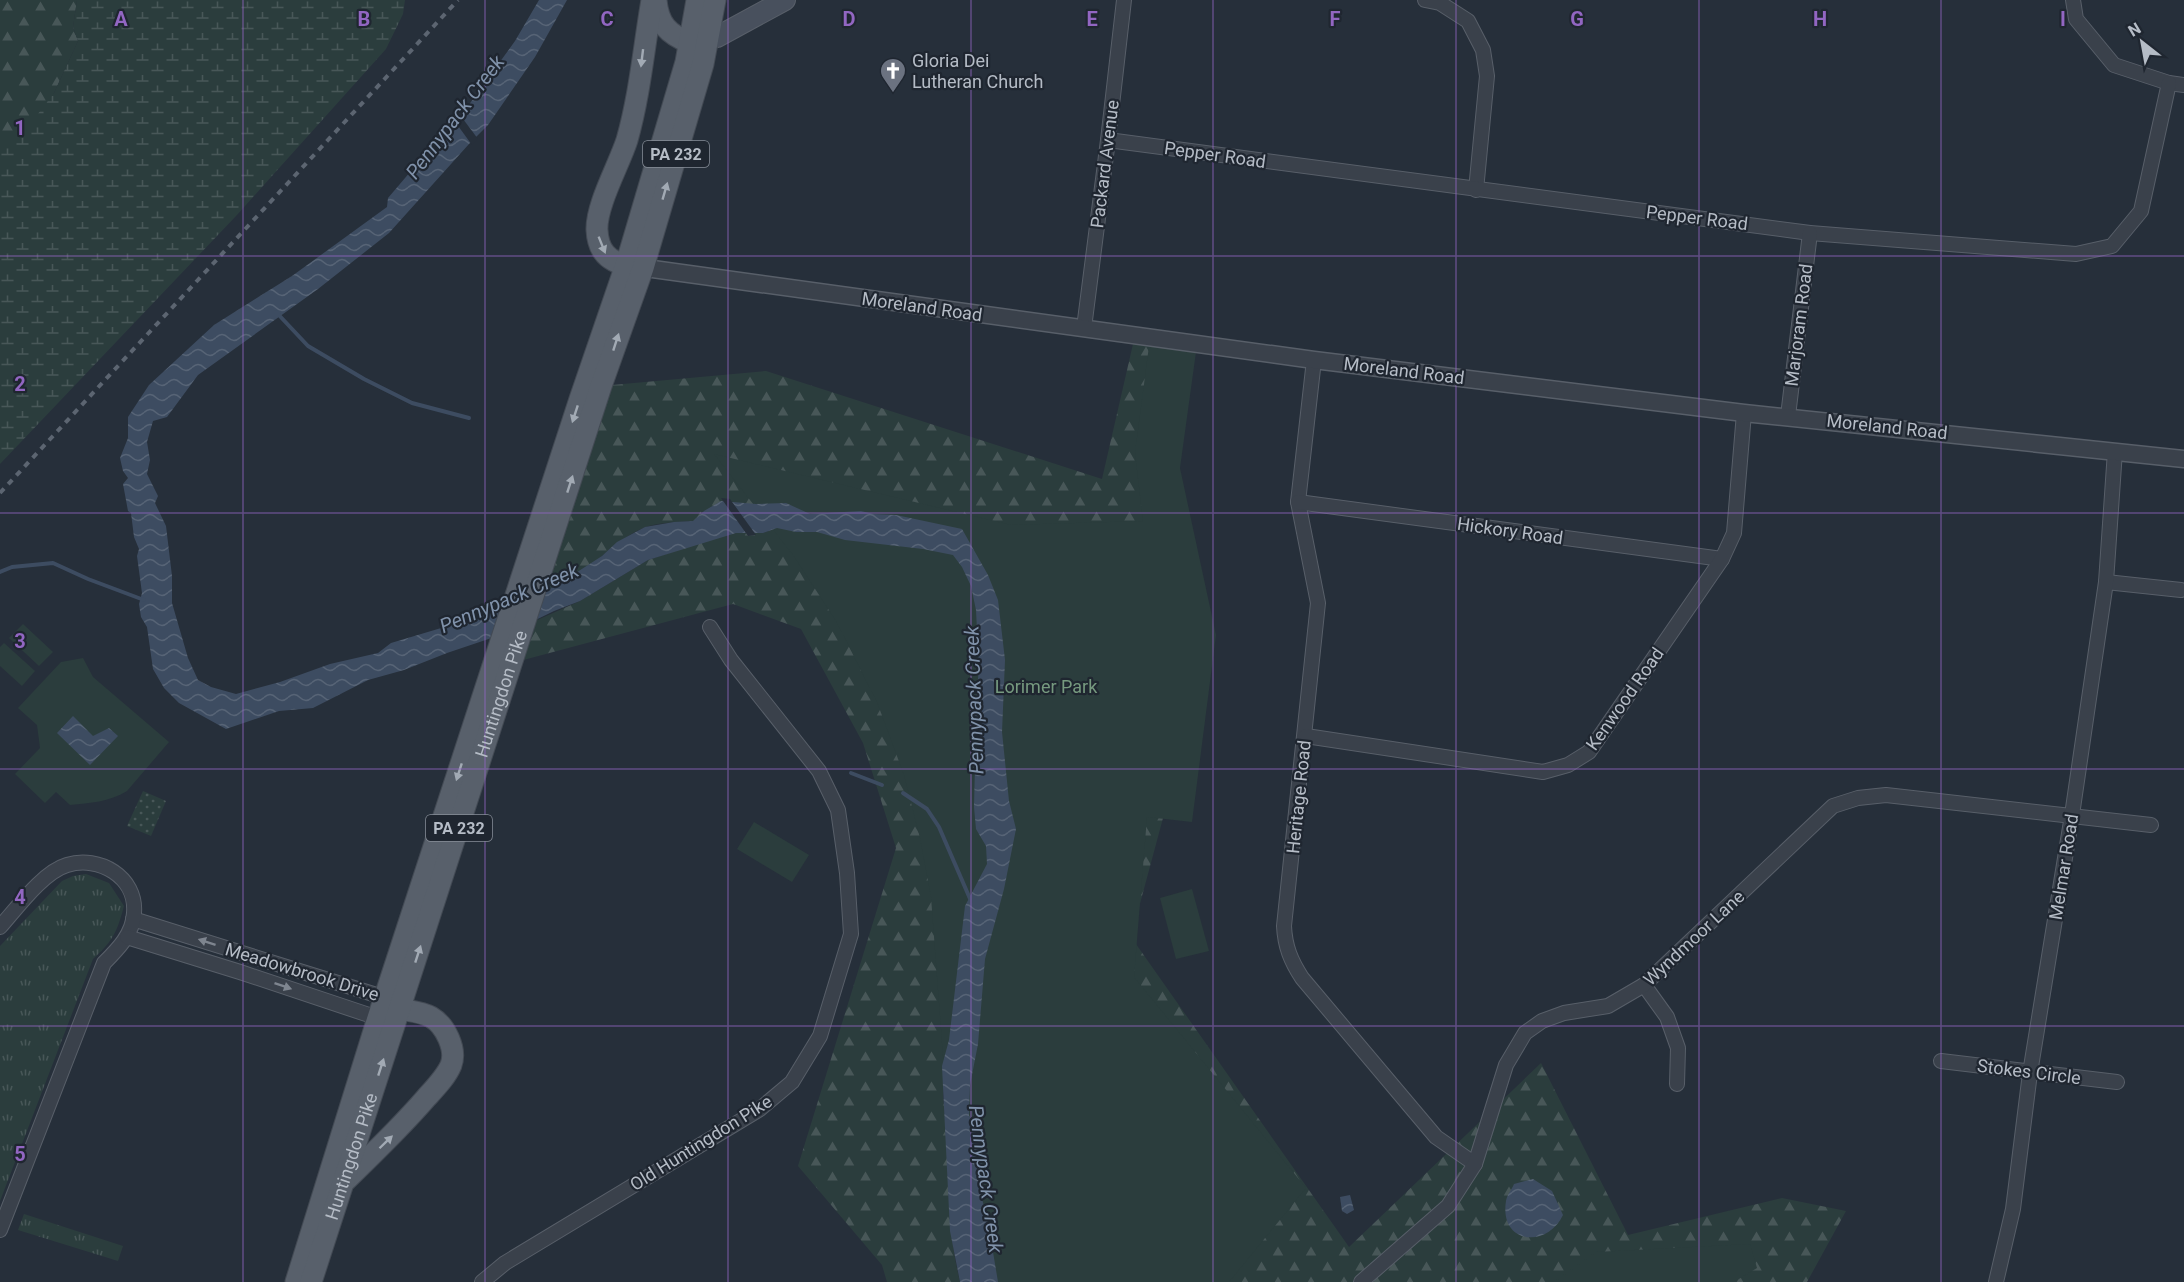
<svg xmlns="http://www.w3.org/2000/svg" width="2184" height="1282" viewBox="0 0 2184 1282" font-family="Roboto,sans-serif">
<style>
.grass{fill:url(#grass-tufts)}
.forest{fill:url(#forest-firs)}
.wetland{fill:url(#wetland-marsh)}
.park{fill:#2b3d3d}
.garden{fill:url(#garden-dots)}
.water{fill:url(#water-waves)}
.pier{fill:#262f3a}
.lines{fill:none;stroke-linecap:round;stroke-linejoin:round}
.stream{stroke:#3d4c61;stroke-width:4}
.minor-casing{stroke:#585f69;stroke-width:16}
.tertiary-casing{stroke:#585f69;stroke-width:19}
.secondary-casing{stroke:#585f69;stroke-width:22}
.primary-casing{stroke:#434a54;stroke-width:23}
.minor{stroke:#3a414b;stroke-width:14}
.tertiary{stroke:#3a414b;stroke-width:16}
.secondary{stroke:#48505d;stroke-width:20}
.primary{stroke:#58606b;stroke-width:21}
.rail{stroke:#5c6571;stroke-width:4;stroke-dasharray:6 6;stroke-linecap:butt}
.oneway{fill:#a2aab4}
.oneway2{fill:#7e858f}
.grid{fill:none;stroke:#9266c2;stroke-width:1.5;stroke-opacity:0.55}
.labels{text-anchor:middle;stroke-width:4.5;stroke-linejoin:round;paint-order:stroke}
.shield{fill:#1f2630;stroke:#888f99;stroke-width:1.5}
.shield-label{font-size:16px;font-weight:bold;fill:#b5bcc6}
.poi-label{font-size:18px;fill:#b5bcc6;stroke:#1f2630;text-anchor:start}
.street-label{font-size:18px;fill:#b5bcc6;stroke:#1f2630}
.park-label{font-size:18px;fill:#76997f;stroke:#1f2630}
.water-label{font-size:20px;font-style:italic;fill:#8092aa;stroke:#1f2630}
.grid-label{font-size:20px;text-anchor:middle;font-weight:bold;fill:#9266c2;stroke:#1f2630;stroke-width:4.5;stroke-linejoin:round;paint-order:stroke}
</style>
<defs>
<pattern id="grass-tufts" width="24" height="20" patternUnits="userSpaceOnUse" patternTransform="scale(1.5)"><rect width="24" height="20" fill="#2b3d3d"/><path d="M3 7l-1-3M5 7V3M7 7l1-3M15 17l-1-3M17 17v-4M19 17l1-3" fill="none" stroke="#485758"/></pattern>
<pattern id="forest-firs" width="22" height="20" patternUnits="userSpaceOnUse" patternTransform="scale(1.5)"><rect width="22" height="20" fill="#2b3d3d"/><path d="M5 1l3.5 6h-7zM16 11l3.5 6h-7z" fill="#485758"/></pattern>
<pattern id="wetland-marsh" width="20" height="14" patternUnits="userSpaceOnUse" patternTransform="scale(1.5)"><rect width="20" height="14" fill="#2b3d3d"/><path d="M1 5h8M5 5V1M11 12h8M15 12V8" fill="none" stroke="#485758"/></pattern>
<pattern id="garden-dots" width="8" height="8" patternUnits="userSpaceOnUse" patternTransform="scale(1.5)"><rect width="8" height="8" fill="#2b3d3d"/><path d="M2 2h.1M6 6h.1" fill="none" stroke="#485758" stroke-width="1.8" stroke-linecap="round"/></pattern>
<pattern id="water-waves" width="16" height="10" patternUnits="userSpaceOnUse" patternTransform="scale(1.5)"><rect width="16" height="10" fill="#3d4c61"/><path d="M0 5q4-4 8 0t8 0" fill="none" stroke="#576476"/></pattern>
</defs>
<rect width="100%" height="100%" fill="#262f3a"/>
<g class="grass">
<path d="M86 874 109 883 124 906C117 932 113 941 93 959L0 1201V946L62 881 73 876Z"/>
<path d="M24 1214 123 1246 118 1261 18 1230Z"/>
</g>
<g class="forest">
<path d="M0 0H77L73 27 78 41 0 210Z"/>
<path d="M1133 344 1188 351 1170 477 1198 688 1131 937 1349 1247 1541 1063 1628 1235 1782 1198 1846 1211 1807 1282H998L988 575 704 511 694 521C678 522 658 522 643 528 627 535 615 545 602 556 581 572 558 586 534 595L601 386 766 371 1102 479Z"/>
<path d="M777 528 962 567 943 1096C950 1158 945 1221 960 1282H887L882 1265 798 1166 896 848 863 743 801 629 733 604 512 663 524 626 580 601 648 560 715 538 736 533H763Z"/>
</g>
<path class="wetland" d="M77 0H405L403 14 386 49 236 216 0 464V138L11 142 18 140 54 93 78 41 73 27Z"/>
<g class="park">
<path d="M1149 346 1196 352 1180 468 1216 635 1192 822 1147 817 1134 977 1306 1188 1229 1282H971L948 1122 931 897 920 838 904 775 877 702 836 621 793 555 714 454 1011 525 1143 521 1135 453Z"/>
<path d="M23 624 53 652 39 666 9 638Z"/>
<path d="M4 643 35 671 22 686 0 666V647Z"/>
<path d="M83 658 93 677 169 742 127 791C109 802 90 803 70 805L56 792 45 803 15 774 40 748 37 725 18 708 61 662Z"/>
<path d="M754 822 809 855 792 882 737 849Z"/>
<path d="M1192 889 1209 951 1176 959 1160 898Z"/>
<path d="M1750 1244 1757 1268 1734 1282H1554L1596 1252Z"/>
</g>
<path class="garden" d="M143 791 166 801 151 836 127 826Z"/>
<g class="water">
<path d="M539 0H567L535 57 488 125 469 144 389 233 318 289 198 375 167 417 153 421 147 442 150 460 147 474 158 496 155 503 166 526 172 576V603L188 658 198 680 211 687 236 694 280 682 330 664 378 653 391 643 488 614 554 587 602 556 617 542 645 527 674 522 693 521 704 511 721 501 756 504 786 503 810 514 861 511 873 514 896 515 962 529 988 575 998 600 1005 660 1002 732 1009 801 1016 829 1004 889 985 959 978 1044 970 1085 969 1115 980 1144 982 1170 981 1195 988 1222 998 1282H960L950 1231 942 1066 949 1040 965 906 987 864 986 846 976 829 974 807 975 765 973 726 979 669 976 610 971 586 962 567 953 555 923 549 845 540 817 532H796L777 528 763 533H736L648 560 580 601 554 611 515 630 447 653 404 670 368 680 313 708 279 711 226 729 179 703 164 688 153 669 147 627 141 617 139 604 142 593 137 556 139 549 134 537 131 513 128 511 123 484 128 478 123 471 120 458 128 438V417L149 385 214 325 292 276 387 207 388 198 411 171 459 126 468 106 515 41Z"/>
<path d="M73 716 93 736 109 728 118 736 90 765 57 733Z"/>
<path d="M1533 1179 1552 1191 1563 1215C1547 1249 1499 1244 1506 1201 1507 1195 1512 1189 1514 1184Z"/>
<path d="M1350 1195 1354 1210 1347 1214 1342 1211 1340 1197Z"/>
</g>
<g class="pier">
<path d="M460 115 478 139 472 145 456 123Z"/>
<path d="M721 498 730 499 756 535 748 536Z"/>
</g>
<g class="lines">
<g class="stream">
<path d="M276 312 308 346 364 379 412 403 469 418"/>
<path d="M0 572 12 567 53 563 88 579 144 600"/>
<path d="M851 773 882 785"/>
<path d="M903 793 927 809 939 827 971 901"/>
</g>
<defs>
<g id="minor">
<path d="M1425 0 1440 3 1468 21 1483 50 1487 76 1476 190"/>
<path d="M2073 0 2076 19 2114 65 2169 83 2184 85"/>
<path d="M1108 140 1810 233 2076 254 2112 246 2141 211 2169 83"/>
<path d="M1084 328 1108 140 1124 0"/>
<path d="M1314 360 1298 502 1318 603 1284 926C1285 947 1291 961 1302 978L1436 1137 1475 1164"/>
<path d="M1788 416 1810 233"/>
<path d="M1298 502 1722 559"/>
<path d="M2106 582 2181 590"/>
<path d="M1306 736 1543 772 1568 765 1589 752 1722 559 1734 533 1744 413"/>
<path d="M133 919 386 998 391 1002"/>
<path d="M0 927C17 908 43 872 67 865 99 855 137 877 134 913 133 934 118 949 104 963L0 1230"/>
<path d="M127 937 240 972 378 1018 385 1016"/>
<path d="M1644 985 1667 1017 1678 1048 1677 1084"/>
<path d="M1941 1061 2117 1082"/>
<path d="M482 1282 505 1263 760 1109 792 1082 820 1036 851 934 847 873 838 810 819 771 731 660 710 627"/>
<path d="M1361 1282 1448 1206 1475 1164 1506 1065 1525 1033 1542 1021 1564 1013 1608 1006 1644 985 1833 806 1858 798 1886 795 2151 825"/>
<path d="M1996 1282 2013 1209 2030 1073 2072 815 2106 582 2115 451"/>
</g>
<path id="tertiary" d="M631 266 1314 360 1744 413 2184 459"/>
<path id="secondary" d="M693 42 717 37 785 0"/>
<g id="primary">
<path d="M656 0C658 24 668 34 690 43"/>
<path d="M626 265C608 261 598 251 597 230 596 205 619 165 627 140 640 94 644 46 652 0"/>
<path d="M346 1180C374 1153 401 1127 426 1098 435 1088 446 1077 451 1065 457 1049 445 1025 431 1017 422 1012 410 1011 400 1009"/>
<path d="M296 1282 378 1018 580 399 626 265 686 62 697 0"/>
<path id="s1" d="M311 1282 601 386 643 268 703 64 715 0"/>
</g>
</defs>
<use href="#minor" class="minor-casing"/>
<use href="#tertiary" class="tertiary-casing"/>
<use href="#secondary" class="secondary-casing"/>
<use href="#primary" class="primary-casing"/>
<use href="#minor" class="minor"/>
<use href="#tertiary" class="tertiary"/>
<use href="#secondary" class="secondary"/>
<use href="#primary" class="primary"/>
<path class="rail" d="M0 493 458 0"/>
</g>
<defs><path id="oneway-solid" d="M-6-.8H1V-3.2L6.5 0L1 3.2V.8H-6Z" transform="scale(1.5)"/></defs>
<g class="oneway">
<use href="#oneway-solid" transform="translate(642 58) rotate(97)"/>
<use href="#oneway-solid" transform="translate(665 191) rotate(-74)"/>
<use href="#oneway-solid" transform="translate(602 245) rotate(68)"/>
<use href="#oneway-solid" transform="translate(616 342) rotate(-72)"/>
<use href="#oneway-solid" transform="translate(575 414) rotate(108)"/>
<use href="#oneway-solid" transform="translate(570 484) rotate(-72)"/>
<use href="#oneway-solid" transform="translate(459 772) rotate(108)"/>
<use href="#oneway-solid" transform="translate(418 954) rotate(-72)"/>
<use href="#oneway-solid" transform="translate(381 1067) rotate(-72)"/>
<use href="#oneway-solid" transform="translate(386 1142) rotate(-44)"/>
</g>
<g class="oneway2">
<use href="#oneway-solid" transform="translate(207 942) rotate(-162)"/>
<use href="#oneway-solid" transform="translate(283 986) rotate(19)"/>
</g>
<path class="grid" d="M243 0V1282M485 0V1282M728 0V1282M971 0V1282M1213 0V1282M1456 0V1282M1699 0V1282M1941 0V1282M0 256H2184M0 513H2184M0 769H2184M0 1026H2184"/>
<defs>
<symbol id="church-pin" viewBox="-11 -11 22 30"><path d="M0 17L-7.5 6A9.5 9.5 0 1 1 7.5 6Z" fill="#6b7280" stroke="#1f2630"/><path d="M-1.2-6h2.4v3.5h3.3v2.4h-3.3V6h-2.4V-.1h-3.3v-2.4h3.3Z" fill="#fff"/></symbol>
</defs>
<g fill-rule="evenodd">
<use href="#church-pin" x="878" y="56" width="30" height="40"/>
</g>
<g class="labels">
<g class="shield">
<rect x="643" y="141" width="66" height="26" rx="4.5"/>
<rect x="426" y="815" width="66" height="26" rx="4.5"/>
</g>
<g class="shield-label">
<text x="676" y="160">PA 232</text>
<text x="459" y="834">PA 232</text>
</g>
<g class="poi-label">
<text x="912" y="67">Gloria Dei<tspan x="912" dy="21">Lutheran Church</tspan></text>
</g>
<g class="street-label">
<text transform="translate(1215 155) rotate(8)" y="6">Pepper Road</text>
<text transform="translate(1105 164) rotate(-83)" y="6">Packard Avenue</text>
<text transform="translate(1697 218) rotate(7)" y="6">Pepper Road</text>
<text transform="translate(922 307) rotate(8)" y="6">Moreland Road</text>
<text transform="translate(1799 325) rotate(-83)" y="6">Marjoram Road</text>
<text transform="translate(1404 371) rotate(7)" y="6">Moreland Road</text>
<text transform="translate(1887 427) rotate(6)" y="6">Moreland Road</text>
<text transform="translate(1510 531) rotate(8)" y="6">Hickory Road</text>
<text dy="6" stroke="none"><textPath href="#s1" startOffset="618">Huntingdon Pike</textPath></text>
<text transform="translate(1625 699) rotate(-55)" y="6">Kenwood Road</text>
<text transform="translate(1299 797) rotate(-84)" y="6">Heritage Road</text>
<text transform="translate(2064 867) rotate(-81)" y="6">Melmar Road</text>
<text transform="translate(1694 938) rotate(-43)" y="6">Wyndmoor Lane</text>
<text transform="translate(302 972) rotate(17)" y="6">Meadowbrook Drive</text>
<text transform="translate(2029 1072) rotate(7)" y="6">Stokes Circle</text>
<text transform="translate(701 1143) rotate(-32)" y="6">Old Huntingdon Pike</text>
<text dy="6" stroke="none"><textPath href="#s1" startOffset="132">Huntingdon Pike</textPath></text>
</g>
<g class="park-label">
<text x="1046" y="693">Lorimer Park</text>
</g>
<g class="water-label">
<text transform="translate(455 117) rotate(-53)" y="7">Pennypack Creek</text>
<text transform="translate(509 598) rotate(-23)" y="7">Pennypack Creek</text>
<text transform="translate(974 700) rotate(-92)" y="7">Pennypack Creek</text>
<text transform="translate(986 1179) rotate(82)" y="7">Pennypack Creek</text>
</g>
</g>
<g class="grid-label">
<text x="121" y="26">A</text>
<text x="364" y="26">B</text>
<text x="607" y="26">C</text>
<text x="849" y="26">D</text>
<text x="1092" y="26">E</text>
<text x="1335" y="26">F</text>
<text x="1577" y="26">G</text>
<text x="1820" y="26">H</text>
<text x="2063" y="26">I</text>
<text x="20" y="135">1</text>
<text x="20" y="391">2</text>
<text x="20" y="648">3</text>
<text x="20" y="904">4</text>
<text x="20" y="1161">5</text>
</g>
<g transform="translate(2142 42) rotate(329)" stroke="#1f2630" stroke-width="4.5" paint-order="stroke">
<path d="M0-4.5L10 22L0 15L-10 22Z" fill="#b5bcc6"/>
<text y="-9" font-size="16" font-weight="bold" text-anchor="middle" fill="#b5bcc6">N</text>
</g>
</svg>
